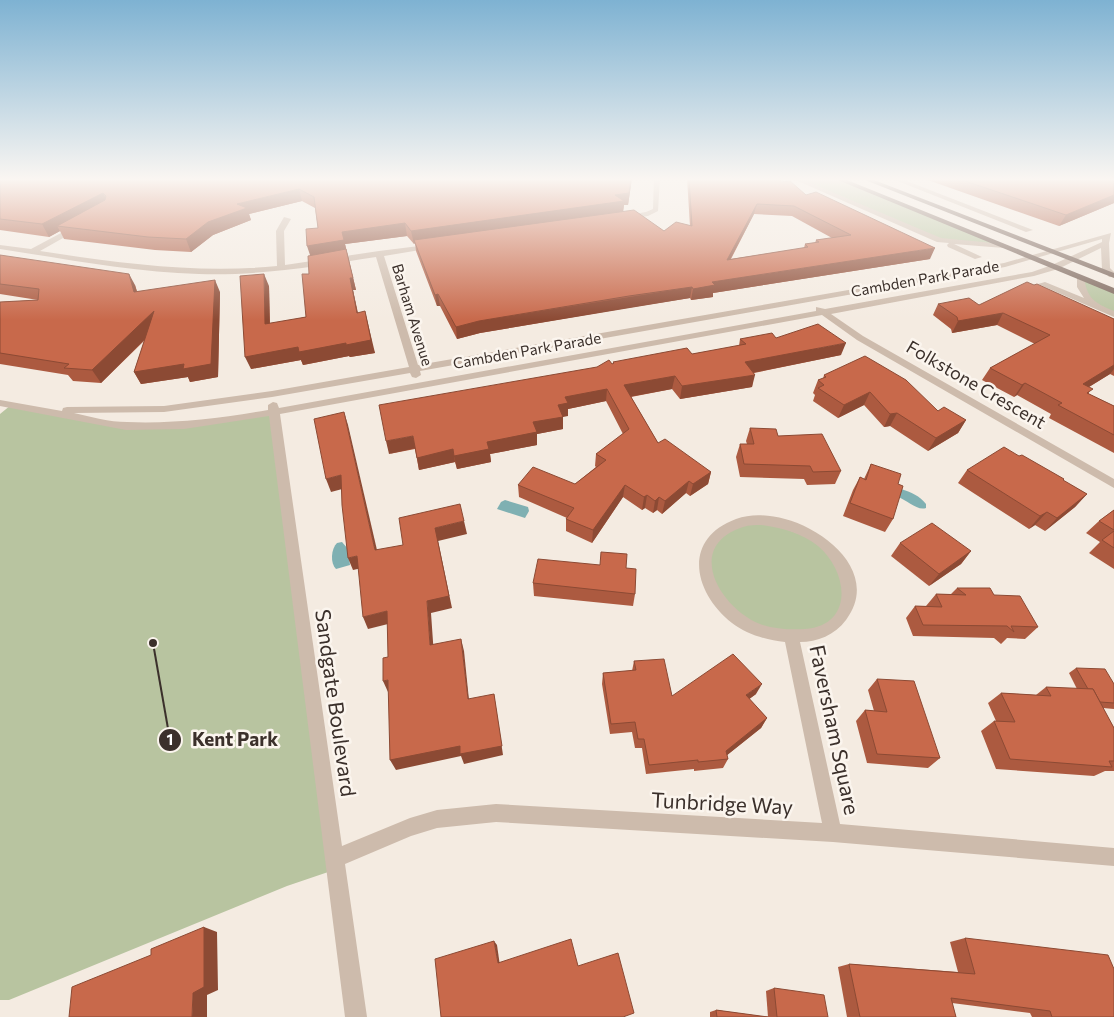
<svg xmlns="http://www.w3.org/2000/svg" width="1114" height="1017" viewBox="0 0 1114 1017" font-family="Commissioner,sans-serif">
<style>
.green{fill:#b8c4a0}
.water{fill:#7fb0b2}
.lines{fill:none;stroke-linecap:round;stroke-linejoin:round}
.street{fill:#cdbbac;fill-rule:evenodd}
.primary{fill:#7d675c;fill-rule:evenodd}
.wall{fill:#ac5a40;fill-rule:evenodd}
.shaded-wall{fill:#8c4a34}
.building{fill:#c8694b;stroke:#8c4a34;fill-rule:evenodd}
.labels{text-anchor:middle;stroke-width:5;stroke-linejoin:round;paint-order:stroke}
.far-street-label{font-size:15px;fill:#3b302b;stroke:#fbf5ee}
.street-label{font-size:18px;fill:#3b302b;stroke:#fbf5ee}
.near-street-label{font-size:21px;fill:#3b302b;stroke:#fbf5ee}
.leader{fill:none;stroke:#3b302b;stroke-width:2}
.callout-dot{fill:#3b302b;stroke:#fbf5ee;stroke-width:2}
.mark-label{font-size:15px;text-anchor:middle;font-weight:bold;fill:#fff}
.callout-label{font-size:19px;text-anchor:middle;font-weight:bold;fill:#3b302b;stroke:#fbf5ee;stroke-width:5;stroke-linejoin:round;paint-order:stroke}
</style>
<rect width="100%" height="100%" fill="#f4ebe1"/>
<g class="green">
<path d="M794 178H836L1004 246 940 240Z"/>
<path d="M1080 277 1114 291V314L1092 305Z"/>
<path d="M11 405 143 427 274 412 337 869 287 886 9 1000H0V414Z"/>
<path d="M762 520 823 543 850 595 830 627 791 637 738 619 707 582 709 544 722 530Z"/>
</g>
<g class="water">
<path d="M901 489C911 492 920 496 926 504V508C917 511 907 500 898 497Z"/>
<path d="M505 500 528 507 529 511 525 518 497 509 501 502Z"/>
<path d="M342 542 348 549 350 565 336 569C330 563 331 549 337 543Z"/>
</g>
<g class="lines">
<g class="street">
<path d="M654 178H660L658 211 648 216 622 220V216L646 212 653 209Z"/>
<path d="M791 178H799L941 238 1004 244 1008 246 1004 248 954 244 982 257 975 259 948 247 947 245 949 243 937 242Z"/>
<path d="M890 178H899L1033 230 1026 232Z"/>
<path d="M284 217 291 219 284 231 285 265 379 251 435 244V248H432L384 256 418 365 1004 263 1111 233 1109 243 1110 268 1114 272V277H1109L1102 269 1101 248 1058 269 1034 276 831 314 863 336 1114 479V488L857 340 822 315 280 414 342 846 410 818 437 810 496 804 822 823 785 642C766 640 746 634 732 623 693 592 682 539 736 519 752 513 769 515 785 519 827 530 880 574 846 620 835 635 817 642 800 642L840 824 1114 848V866L833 842 496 822 437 828 411 836 345 864 367 1017H345L269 416 184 429 126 430 0 406V400L62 411 63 408 67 407 164 406 272 391 409 367 376 257C318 266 259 276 199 274 132 272 66 259 0 249V245L31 249 76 225 80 227 79 229 40 251C119 263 197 274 277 266L276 231ZM1102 239V242L1052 265 1032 272 825 309 816 307V311L279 408 277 403 273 402 268 405V410C222 418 174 424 127 422 109 422 91 417 74 413L164 412 272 397 410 373 412 377 416 378 421 375 420 371 1005 267ZM762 525C782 528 802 533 818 546 848 571 855 625 805 629 791 630 774 629 760 624 719 607 684 546 743 527 749 525 756 525 762 525Z"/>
<path d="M1077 275 1084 277C1087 299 1095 303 1114 311V317L1038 284 1045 282 1084 298 1077 287Z"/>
</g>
<g class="primary">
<path d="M833 178H842L1114 288V294Z"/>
<path d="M860 178H869L1114 273V278Z"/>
</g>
</g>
<g class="wall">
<path d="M0 178H632L628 205H624L623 211 664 231 690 226 687 178H779L781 182 930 259 713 293V297L691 300 690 298 627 308 480 333 457 339 440 306H437L416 251 415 243 414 244 407 236 345 244 356 290H353L358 313 375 353 350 357 349 356 303 365 301 360 251 369 269 286 270 324 306 317 310 256 318 228 315 208 302 201 249 214 251 220 213 235 191 252 155 250 64 239 60 231 49 237 0 230ZM754 214 792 216 832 238 816 240 815 243 805 244 804 248 731 259Z"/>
<path d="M922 178H1114V203L1059 226Z"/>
<path d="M0 255 135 285 137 291 220 292 218 377 190 382 188 377 141 384 134 372 145 340 101 383 73 381 68 375 0 364V302L38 300 0 294Z"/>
<path d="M938 304 979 305 1114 319V376L1110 374 1089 387V394L1114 406V453L1049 418 1051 414 1017 395 1014 397 982 380 990 368 1035 344 997 325 952 333 951 329 933 315Z"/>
<path d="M776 338 841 355 754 373 752 387 680 399 672 389 631 397 658 443 711 472 708 484 690 496 686 493 662 514 657 510 653 513 645 508 642 510 623 497 592 543 566 531V519L567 518 519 497 518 485 575 484 596 467 595 466 596 454 623 434 606 401 568 409V416H563V429L537 434V445L490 454 491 462 457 469 455 462 419 470 415 449 389 454 613 364V362L692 354 739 346 740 339Z"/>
<path d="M824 375 938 411 966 420 958 433 928 451 890 426 884 427 864 405 838 418 813 401 815 395 813 393 818 380 823 379Z"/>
<path d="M750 428 778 436 841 471 835 484 807 485 804 479 740 477 736 457 740 444H747L746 441Z"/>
<path d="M1019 456 1087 494 1075 507 1045 531 1035 525 1029 529 958 483 967 470Z"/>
<path d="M871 464 898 484 893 519 885 532 843 516 853 490 860 477 864 479Z"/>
<path d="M1114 510V569L1089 553 1100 542 1086 533 1099 521Z"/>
<path d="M900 543 971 551 961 564 929 586 891 556Z"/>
<path d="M626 568 635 594 633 606 534 596 533 583Z"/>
<path d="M957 588 994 595 1038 627 1025 639 1007 638 1001 644 994 638 913 636 906 618 915 606H926L936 594H951Z"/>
<path d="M634 661 672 696 756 694 749 699 767 718 761 728 727 755 728 759 723 768 694 771V769L646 774 642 748H635L632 732 610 734 602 684 603 673 632 671Z"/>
<path d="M1076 668 1114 684V709L1103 708 1114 728V771H1105L1094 776 996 769 981 731 994 721H996L988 703 1001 693 1036 695 1046 687 1077 689 1069 673Z"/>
<path d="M877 679 940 758 928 768 867 763 856 721 865 710 874 711 868 690Z"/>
<path d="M965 938 1114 1017H1032L1030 1013 952 1003 956 1017H847L838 967 849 964 958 972 950 942Z"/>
<path d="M774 988 828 1017H768L766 991Z"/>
<path d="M716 1010 768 1017H710V1012Z"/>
</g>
<g class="shaded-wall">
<path d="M631 178H632L628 205H624L623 213 414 240 415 243 414 244 411 231 615 195Z"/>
<path d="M299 189 302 201 249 214 251 220 213 235 191 252 186 239 208 222 237 204Z"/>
<path d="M103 193 109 205 57 226 60 231 49 237 42 224Z"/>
<path d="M1114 195V203L1059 226 1066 215Z"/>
<path d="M757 204 754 214 724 271 727 260Z"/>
<path d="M405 223 407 236 345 244 356 290H353L360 325 311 258 307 246 342 232Z"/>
<path d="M935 248 930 259 713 293V297L691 300 693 289 712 282Z"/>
<path d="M129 274 135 285 140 304 134 292Z"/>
<path d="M264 274 269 286 270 337 265 324Z"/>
<path d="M215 280 220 292 218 377 190 382 188 377 141 384 134 372Z"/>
<path d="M692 287 690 298 480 333 457 339 456 327 479 321Z"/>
<path d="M438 294 440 306H437L435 295Z"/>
<path d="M154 311 161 323 101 383 92 370Z"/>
<path d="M365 311 375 353 350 357 349 356 303 365 301 360 251 369 245 357Z"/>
<path d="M1003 313 997 325 952 333 958 321Z"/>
<path d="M846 343 841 355 742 375 745 362Z"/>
<path d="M1114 365V369L1110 374 1074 396 1083 384Z"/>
<path d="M755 375 752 387 680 399 682 386Z"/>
<path d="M675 376 672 389 623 398 624 385Z"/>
<path d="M1025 383 1017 395 1014 397 1022 385Z"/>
<path d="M607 389 606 401 568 409V416L558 418V405L565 397Z"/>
<path d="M870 392 864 405 838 418 844 405Z"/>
<path d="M344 412 348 425 380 563 375 550Z"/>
<path d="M897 413 890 426 884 427 890 414Z"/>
<path d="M563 417V429L537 434V445L490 454 491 462 457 469 454 456 533 422Z"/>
<path d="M966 420 958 433 928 451 936 438Z"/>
<path d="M413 436 416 448 389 454 386 441Z"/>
<path d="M453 449 455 462 419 470 417 458Z"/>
<path d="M711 472 708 484 690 496 693 484Z"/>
<path d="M341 475 346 488 331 492 326 479Z"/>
<path d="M689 481 686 493 662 514 665 501Z"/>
<path d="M625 485 623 497 592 543 593 530Z"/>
<path d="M1087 494 1075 507 1045 531 1057 518Z"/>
<path d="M647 495 645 508 642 510 644 497Z"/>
<path d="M659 497 657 510 653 513 655 501Z"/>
<path d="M1047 512 1035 525 1029 529 1040 516Z"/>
<path d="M464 521 467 534 438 541 452 608 431 613 434 656 430 645 427 601 435 528Z"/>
<path d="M971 551 961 564 929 586 939 574Z"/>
<path d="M357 556 362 568 353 570 348 558Z"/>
<path d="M387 611 392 623 368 629 363 617Z"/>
<path d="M461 639 464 651 470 710 468 699Z"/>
<path d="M388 680V692L383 681Z"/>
<path d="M762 684 756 694 740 706 746 695Z"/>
<path d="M494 694 503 755 464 764 461 756 396 770 390 760Z"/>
<path d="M767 718 761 728 721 760 726 751Z"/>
<path d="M204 927 217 932 218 990 207 995V1017H192L193 993Z"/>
<path d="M494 941 497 945 500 966 498 963Z"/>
</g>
<g class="building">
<path d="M0 178H631L629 193 615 195 624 201 411 231 405 223 342 232 344 240 307 246 306 229 318 228 314 197 299 189 237 204 247 208 208 222 186 239 148 237 57 226 105 200 106 196 103 193 42 224 0 219Z"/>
<path d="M689 178H779L781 182 790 181 806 195 816 192 935 248 712 282 715 285 693 289 692 287 629 296 479 321 456 327 438 294 435 295 414 240 634 210 664 231 676 222 692 226ZM757 204 794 206 851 235 816 240 819 242 805 244 808 247 727 260Z"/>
<path d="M956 178H1114V195L1066 215Z"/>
<path d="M346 249 353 278H350L357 313 365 311 371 340 346 345V343L299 352 298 347 245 357 240 276 264 274 265 324 306 317 302 274H309L308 256Z"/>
<path d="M0 255 129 274 134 292 215 280 211 364 183 369 184 364 134 372 154 311 92 370 64 368 69 364 0 353V302L38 300 39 289 0 284Z"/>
<path d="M1027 282 1034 285 1037 284 1114 319V365L1083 384 1093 389 1087 393 1114 406V435L1058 405 1062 403 1025 383 1022 385 990 368 1050 335 1003 313 958 321 957 317 938 304 969 298 979 305Z"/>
<path d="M818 324 846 343 745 362 755 375 682 386 675 376 624 385 658 443 665 439 711 472 693 484 689 481 665 501 659 497 655 501 647 495 644 497 625 485 593 530 566 519 574 508 518 485 533 467 575 484 606 460 596 454 629 429 607 389 565 397 568 403 558 405 563 417 533 422 537 432 487 442 489 449 454 456 453 449 417 458 413 436 386 441 379 405 597 367 609 360 612 364 614 363 613 362 687 348 692 354 746 344 740 339 772 333 776 338Z"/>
<path d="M865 356 906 380 938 411 944 407 966 420 936 438 897 413 890 414 870 392 844 405 818 388 824 385 818 380 826 377 824 375Z"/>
<path d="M344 412 375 550 403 545 399 518 460 504 464 521 435 528 449 596 427 601 430 645 461 639 468 699 494 694 502 746 460 754V746L390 760 388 680 383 681V658L388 657 387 611 363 617 357 556 348 558 342 505 341 475 326 479 314 419Z"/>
<path d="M750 428 776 429 778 436 822 434 841 471 813 472 810 466 744 464 740 444H754Z"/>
<path d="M1004 447 1019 456 1022 455 1064 479 1063 480 1087 494 1057 518 1047 512 1040 516 967 470Z"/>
<path d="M871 464 901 474 898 484 903 486 893 519 850 503 860 477 866 480Z"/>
<path d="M1114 510V530L1099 521Z"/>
<path d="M932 523 971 551 939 574 900 543Z"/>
<path d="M1114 531V548L1102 540Z"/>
<path d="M601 552 627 554 626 568 636 569 635 594 533 583 538 559 600 565Z"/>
<path d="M957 588H990L994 595 1020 596 1038 627 1011 626 1014 632 1007 626 923 625 915 606 942 607 936 594 966 595Z"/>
<path d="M733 654 762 684 746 695 767 718 726 751 728 759 698 762V760L649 765 644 739H638L635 722 611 724 603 673 636 670 634 661 664 659 672 696Z"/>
<path d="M1076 668 1105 669 1114 684V703L1100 702 1093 689H1088Z"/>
<path d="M877 679 914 681 940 758 877 754 865 710 887 712Z"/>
<path d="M1046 687 1093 689 1114 728V761H1109L1112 767 1010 759 994 721 1015 722 1001 693 1051 696Z"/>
<path d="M204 927V987L193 993 192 1017H69L72 987 151 955V949Z"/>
<path d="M965 938 1108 955 1114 969V1017H1052L1050 1011 951 998 956 1017H860L849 964 975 974Z"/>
<path d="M571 939 578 966 618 953 634 1013 623 1017H441L435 959 494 941 498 963Z"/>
<path d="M774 988 824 995 828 1017H777Z"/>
<path d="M716 1010 768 1017H717Z"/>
</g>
<linearGradient id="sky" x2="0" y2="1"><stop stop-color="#7eb2d2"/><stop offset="0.56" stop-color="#faf6f2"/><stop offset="1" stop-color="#faf6f2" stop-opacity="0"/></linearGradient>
<rect width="1114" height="320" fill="url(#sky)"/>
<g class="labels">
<g class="far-street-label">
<text transform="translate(925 279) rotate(-10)" y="5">Cambden Park Parade</text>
<text transform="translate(412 315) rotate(73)" y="5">Barham Avenue</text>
<text transform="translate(527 351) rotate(-10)" y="5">Cambden Park Parade</text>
</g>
<g class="street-label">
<text transform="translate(976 385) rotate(30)" y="6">Folkstone Crescent</text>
</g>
<g class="near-street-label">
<text transform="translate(335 703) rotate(82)" y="7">Sandgate Boulevard</text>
<text transform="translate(834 730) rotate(78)" y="7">Faversham Square</text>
<text transform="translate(722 804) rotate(3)" y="7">Tunbridge Way</text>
</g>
</g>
<path class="leader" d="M153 643L170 740"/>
<g class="callout-dot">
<circle cx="153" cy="643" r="5"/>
<circle cx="170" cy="740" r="12"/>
</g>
<g class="mark-label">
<text x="170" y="745">1</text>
</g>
<g class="callout-label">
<text x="235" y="746">Kent Park</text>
</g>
</svg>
